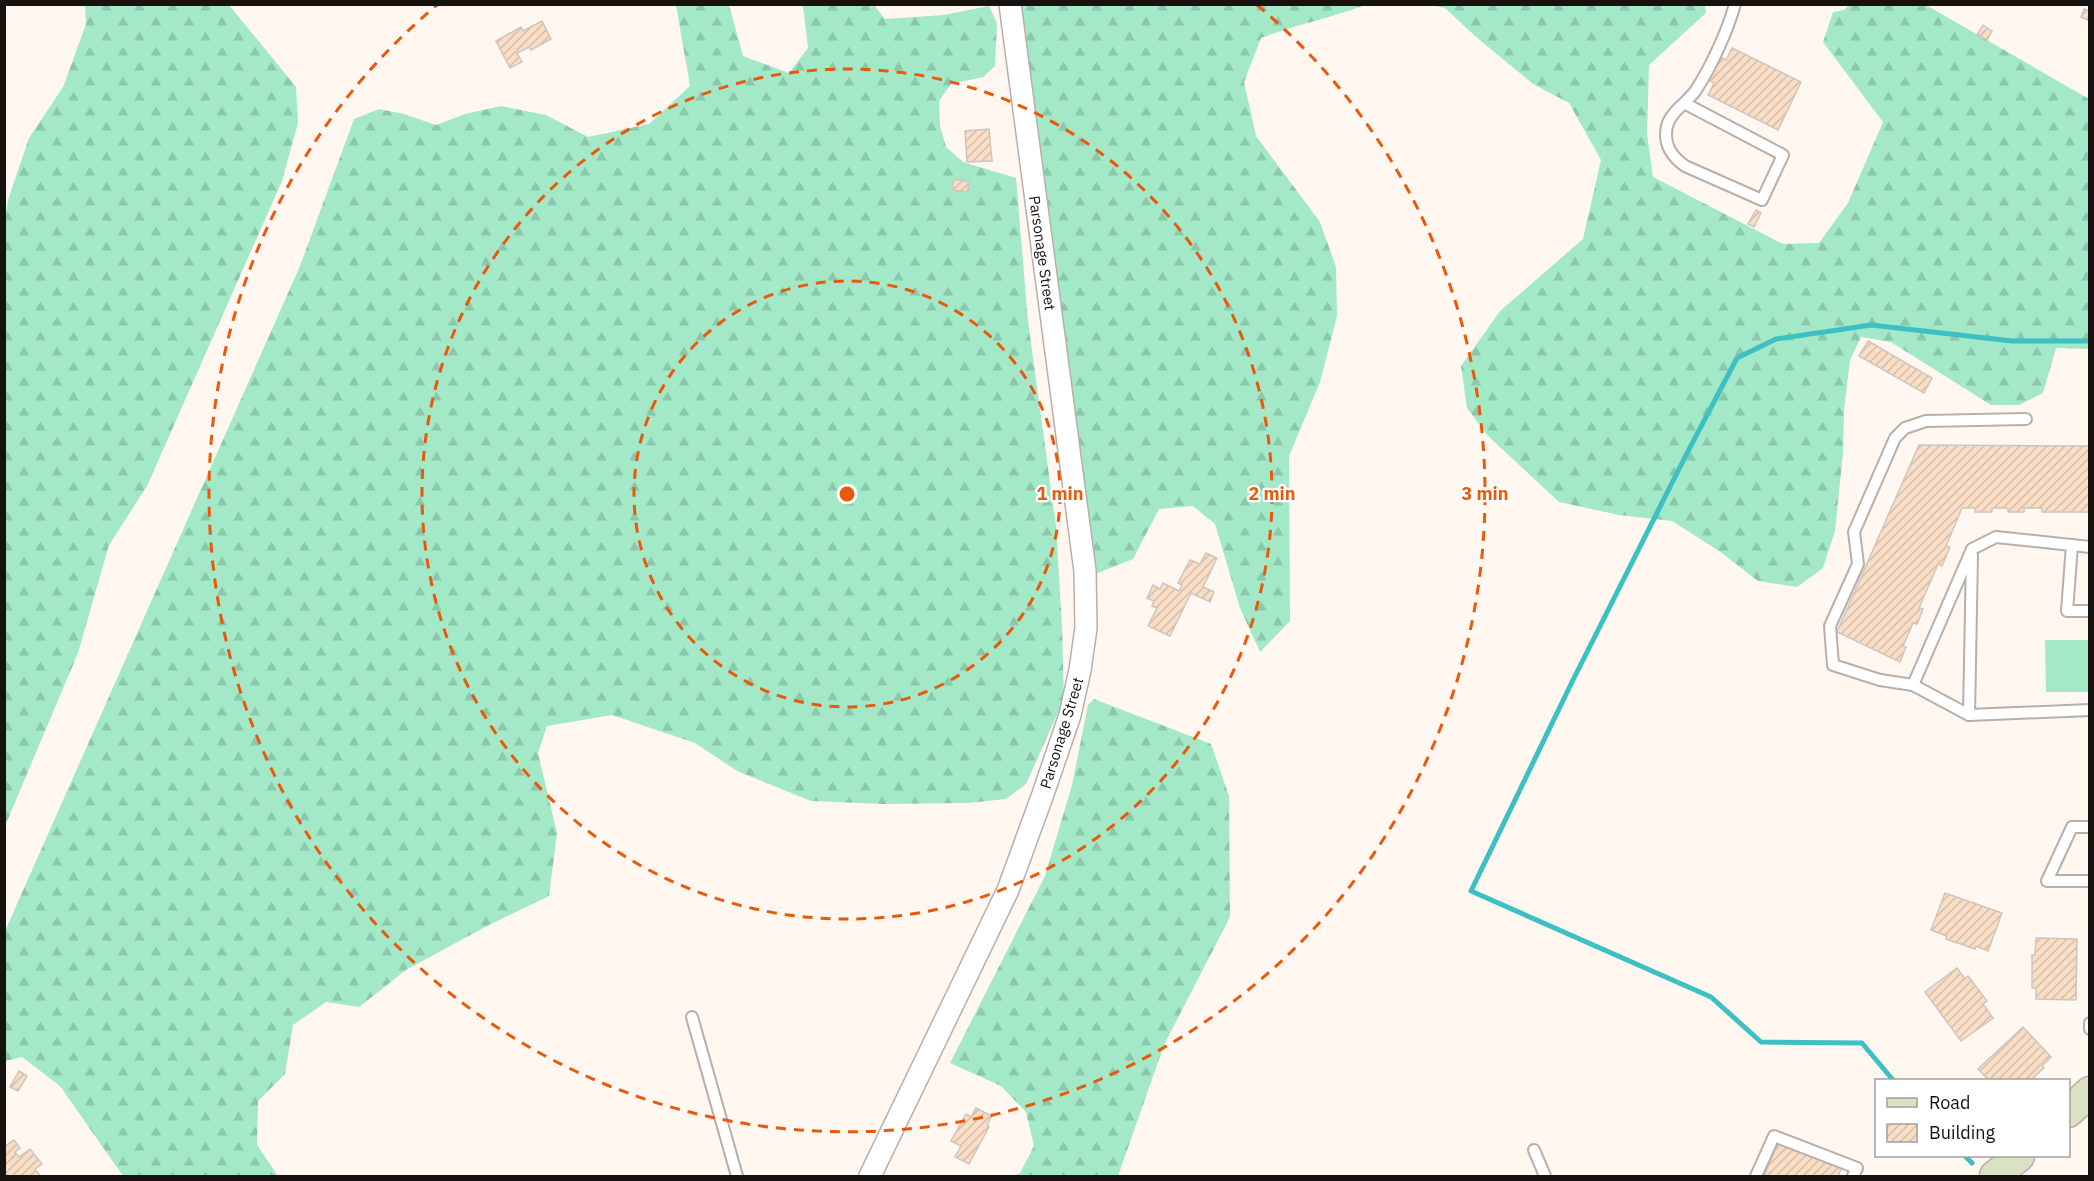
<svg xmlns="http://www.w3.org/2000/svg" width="2094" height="1181" viewBox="0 0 2094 1181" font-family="'IBM Plex Sans',sans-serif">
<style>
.forest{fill:url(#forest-firs)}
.park{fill:#a3e9c8}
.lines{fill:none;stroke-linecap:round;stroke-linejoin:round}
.stream{stroke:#3dc0c3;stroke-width:5}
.building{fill:url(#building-hatch);stroke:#cdc6c0;stroke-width:1.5}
.lane-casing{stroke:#b7afa9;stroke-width:14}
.street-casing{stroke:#b7afa9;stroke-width:24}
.secondary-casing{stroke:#b7afa9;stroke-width:33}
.lane{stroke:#fff;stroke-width:10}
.street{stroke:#fff;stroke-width:21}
.secondary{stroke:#dae2c4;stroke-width:30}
.ring{fill:none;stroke:#e8590c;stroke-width:3;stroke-dasharray:10 8}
.labels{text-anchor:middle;stroke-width:4.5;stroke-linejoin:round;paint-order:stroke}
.street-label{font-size:15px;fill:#151210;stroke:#fff}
.centre{fill:#e8590c;stroke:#fff;stroke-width:3}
.ring-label{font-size:18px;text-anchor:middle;font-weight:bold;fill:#e8590c;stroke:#fff;stroke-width:4.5;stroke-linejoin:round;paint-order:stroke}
</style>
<defs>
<pattern id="forest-firs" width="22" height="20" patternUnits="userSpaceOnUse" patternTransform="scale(1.5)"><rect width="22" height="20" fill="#a3e9c8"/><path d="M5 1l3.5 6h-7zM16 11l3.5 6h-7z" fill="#8bc7ab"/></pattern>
<pattern id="building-hatch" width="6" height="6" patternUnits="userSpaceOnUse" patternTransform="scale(1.5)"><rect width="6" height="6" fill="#f9dec5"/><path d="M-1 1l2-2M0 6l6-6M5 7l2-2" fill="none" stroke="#d5bda8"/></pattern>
</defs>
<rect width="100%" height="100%" fill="#fff7f0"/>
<g class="forest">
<path d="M85 5H229L296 87 298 123 282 181 147 486 109 545 78 653 5 826V221L8 200 29 138 63 87 86 24Z"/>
<path d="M676 5H729L743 56 789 73 808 48 803 5H874L885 19 944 15 989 6 997 23 995 66 983 77 951 84 939 101 940 126 946 147 963 162 1016 178 1028 321 1056 526 1062 627 1064 699 1026 784 1006 799 968 803 883 804 811 801 737 771 695 743 612 715 547 726 538 753 557 833 549 896 487 926 406 970 359 1007 326 1002 293 1025 285 1074 258 1101 257 1145 278 1176H123L60 1086 22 1057 5 1061V931L300 266 354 119 379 109 404 114 436 125 465 114 501 106 546 115 588 137 649 124 690 86Z"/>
<path d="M1021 5H1365C1331 18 1295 25 1261 38L1244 82 1256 136 1320 222 1336 267 1337 316 1320 382 1289 456 1290 621 1260 652 1240 608 1215 524 1193 506 1159 509 1133 559 1093 575 1051 226Z"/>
<path d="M1430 5H1705L1706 13 1649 65 1647 134 1653 177 1783 244 1819 243 1848 203 1883 122 1823 42 1833 12 1844 10 1849 5H1926L2089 99V349L2056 348 2043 393 2019 405H1991L1891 342 1861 337 1850 360 1844 410 1843 453 1835 531 1823 568 1797 587 1758 581 1719 551 1672 521 1619 515 1559 502 1488 436 1467 408 1461 366 1500 311 1583 239 1601 160 1569 103 1533 84 1475 36 1445 8Z"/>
<path d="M1094 699 1211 744 1229 796 1230 917 1164 1045 1118 1176H1014L1020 1173 1034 1146 1026 1112 1001 1086 950 1063 1045 876 1072 785 1088 705Z"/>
</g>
<path class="park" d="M2045 640H2089V692H2046Z"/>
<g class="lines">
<g class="stream">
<path d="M1893 1080 1862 1043 1761 1042 1711 997 1471 891 1572 682 1685 457 1737 358 1776 339 1871 325 2012 341H2090"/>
<path d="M1965 1156 1972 1163"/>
</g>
</g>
<g class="building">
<path d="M2084 9 2090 11V21L2081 17Z"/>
<path d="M542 21 551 39 531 50 529 47 517 53 522 62 510 68 496 41 521 27 523 31Z"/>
<path d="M1983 25 1992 31 1987 40 1977 35Z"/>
<path d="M1732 48 1801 82 1778 130 1708 95 1714 83 1707 79 1718 56 1726 60Z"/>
<path d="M989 129 992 161 967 162 965 131Z"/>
<path d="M954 179 969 182 967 192 952 190Z"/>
<path d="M1756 210 1761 213 1754 227 1748 224Z"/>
<path d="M1868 341 1932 378 1924 393 1859 356Z"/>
<path d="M1919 445 2090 446V512H2042V508H2024V512H2008V508H1992V512H1975V508H1962L1946 546 1950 547 1942 566 1938 564 1919 608 1923 609 1917 624 1913 623 1903 646 1906 647 1900 662 1837 632Z"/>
<path d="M1206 553 1217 558 1203 587 1214 592 1210 602 1191 593 1170 636 1148 626 1157 608 1152 606 1154 601 1147 598 1153 585 1160 589 1163 583 1179 591 1182 585 1178 583 1190 560 1200 564Z"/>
<path d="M1945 893 2002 913 1988 951 1976 946 1975 949 1946 939 1947 936 1931 930Z"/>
<path d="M2036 938 2077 939 2076 1000 2036 999V988H2032V955H2035Z"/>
<path d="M1957 968 1965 979 1968 976 1987 1001 1983 1004 1993 1018 1961 1041 1925 992Z"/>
<path d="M2023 1027 2051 1057 2042 1066 2044 1068 2031 1080H1989L1978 1069Z"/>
<path d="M19 1071 27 1076 18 1091 10 1087Z"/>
<path d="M976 1108 992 1116 987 1125 989 1127 969 1164 955 1157 961 1146 951 1141 966 1114 971 1117Z"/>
<path d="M14 1140 20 1148 15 1152 19 1157 30 1149 42 1164 35 1169 40 1176H9L4 1173V1147Z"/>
<path d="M1779 1140 1842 1167 1838 1176H1764Z"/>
</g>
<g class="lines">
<defs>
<g id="lane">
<path d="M1684 103 1783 155 1762 200 1685 166C1671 156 1663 144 1667 126 1671 111 1688 102 1696 90 1711 67 1728 30 1735 4"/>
<path d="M2072 545 2067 611H2090"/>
<path d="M2090 547 1996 537 1972 549 1913 685 1969 715 2090 710"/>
<path d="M1913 685 1880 680 1833 665 1830 626 1858 564 1854 532 1895 438 1905 428 1926 421 2026 419"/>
<path d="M1969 715 1972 555"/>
<path d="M2090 827H2072L2047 881H2090"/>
<path d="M692 1017 737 1176"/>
<path d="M2090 1023V1029"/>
<path d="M1534 1150 1545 1176"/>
<path d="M1756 1176 1774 1136 1857 1168 1853 1176"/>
</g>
<path id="street" d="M870 1176 1008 890 1043 794 1070 715 1080 670 1086 628 1085 571 1010 4"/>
<g id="secondary">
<path d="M2068 1112 2090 1092"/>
<path d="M1995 1176 2019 1156"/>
</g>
</defs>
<use href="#lane" class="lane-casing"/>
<use href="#street" class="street-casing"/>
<use href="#secondary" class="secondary-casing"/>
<use href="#lane" class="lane"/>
<use href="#street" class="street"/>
<use href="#secondary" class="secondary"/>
</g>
<g class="ring">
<circle cx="847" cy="494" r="213"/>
<circle cx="847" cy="494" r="425"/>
<path d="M1257 5A638 638 0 1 1 437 5"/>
</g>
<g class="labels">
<g class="street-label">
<text transform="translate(1042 253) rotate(82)" y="5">Parsonage Street</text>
<text transform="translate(1062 733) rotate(-73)" y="5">Parsonage Street</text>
</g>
</g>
<circle cx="847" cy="494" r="9" class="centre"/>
<g class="ring-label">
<text x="1060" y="500">1 min</text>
<text x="1272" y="500">2 min</text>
<text x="1485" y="500">3 min</text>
</g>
<rect width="2094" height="1181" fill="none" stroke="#151210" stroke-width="12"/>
<rect x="1875" y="1079" width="195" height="78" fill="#ffffff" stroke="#a1a09f" stroke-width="1.5"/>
<rect x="1887" y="1098" width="30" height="9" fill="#dae2c4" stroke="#a1a09f" stroke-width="1.5"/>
<text x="1929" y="1109" font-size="18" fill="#151210">Road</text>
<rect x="1887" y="1124" width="30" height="18" fill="url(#building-hatch)" stroke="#a1a09f" stroke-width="1.5"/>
<text x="1929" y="1139" font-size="18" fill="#151210">Building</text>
</svg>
